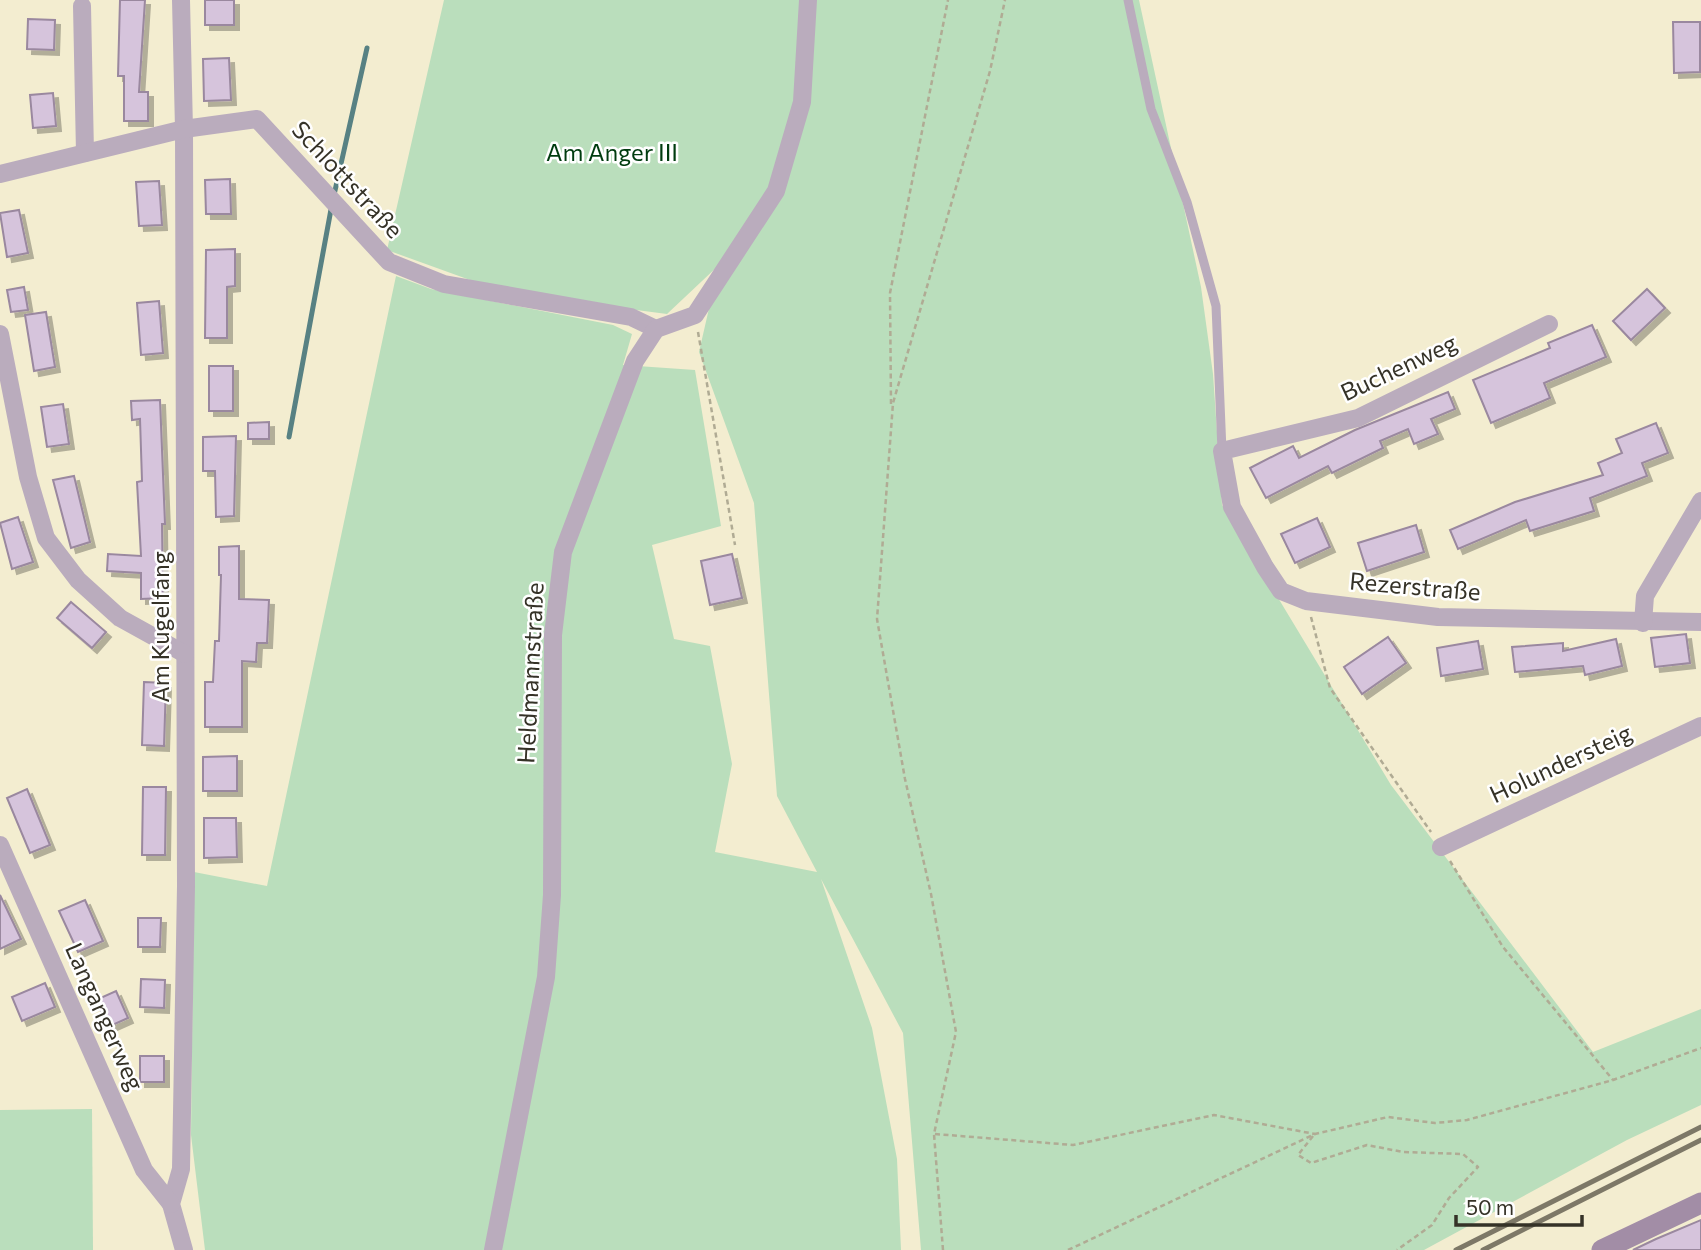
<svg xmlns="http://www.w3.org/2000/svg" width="1701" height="1250" viewBox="0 0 1701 1250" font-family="Commissioner,sans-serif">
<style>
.green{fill:#badebc}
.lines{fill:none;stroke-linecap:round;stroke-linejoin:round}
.stream{stroke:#578183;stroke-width:5}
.building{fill:#d6c4dc;stroke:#9a889f;stroke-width:2;filter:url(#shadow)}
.path{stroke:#b0ab94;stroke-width:2.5;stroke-dasharray:5 3.5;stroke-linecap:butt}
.lane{stroke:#baacbd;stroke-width:9}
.street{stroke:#baacbd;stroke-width:18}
.secondary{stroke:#a28da6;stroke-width:21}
.rail{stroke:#7d7867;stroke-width:5}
.labels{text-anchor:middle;stroke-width:5;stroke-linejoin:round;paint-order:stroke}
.park-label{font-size:24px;fill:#003c0f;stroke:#fff}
.street-label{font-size:24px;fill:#353227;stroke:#fff}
</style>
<defs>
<filter id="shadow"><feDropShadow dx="5" dy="5" stdDeviation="0" flood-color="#0004"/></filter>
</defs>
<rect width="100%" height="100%" fill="#f3edd0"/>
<g class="green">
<path d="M444 0H1139L1201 287 1213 374 1222 505 1391 785 1593 1052 1701 1009V1105L1627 1140 1424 1250H921L903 1033 821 879 872 1028 897 1159 901 1250H205L191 1135 194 872 267 886 396 276 431 289 613 325 632 334 623 365 695 370 721 526 652 545 674 639 710 646 732 764 715 852 817 872 777 796 754 503 699 352 719 265 667 314 506 293 387 250Z"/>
<path d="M92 1109 93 1250H0V1110Z"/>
</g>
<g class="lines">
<g class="stream">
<path d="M334 195 367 48"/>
<path d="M289 437 332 204"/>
</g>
</g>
<g class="building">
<path d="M120 0H145L139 92H148V121H124V76H118Z"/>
<rect x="205" y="0" width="29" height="25"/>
<path d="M28 19 55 20 54 50 27 49Z"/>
<path d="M1673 22H1700V72L1674 73Z"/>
<path d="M229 58 231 100 204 101 203 59Z"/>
<path d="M53 93 56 126 33 128 30 95Z"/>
<path d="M230 179 231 214H206L205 180Z"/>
<path d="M159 181 162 225 139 226 136 182Z"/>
<path d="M19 210 28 253 7 257 0 213Z"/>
<path d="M235 249V286L227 287V338H205L206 250Z"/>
<path d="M24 287 28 310 11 312 7 290Z"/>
<path d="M1647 289 1665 308 1631 340 1613 321Z"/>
<path d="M159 301 163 353 141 355 137 303Z"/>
<path d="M46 312 55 367 34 371 25 315Z"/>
<path d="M1592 325 1606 357 1544 383 1550 398 1491 423 1473 380 1550 348 1548 343Z"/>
<rect x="209" y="366" width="24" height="45"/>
<path d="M1448 392 1455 409 1431 419 1438 434 1414 444 1408 429 1380 441 1383 448 1332 473 1328 466 1266 498 1250 468 1293 446 1299 458 1355 430Z"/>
<path d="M160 400 165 524H162L163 598 141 599V573L107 571 108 554 141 556 137 482 142 481 140 419 132 420 131 401Z"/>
<path d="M63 404 69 444 47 447 41 407Z"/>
<path d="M269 422V439H248V423Z"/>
<path d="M1656 423 1668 453 1642 463 1647 476 1590 498 1594 511 1530 531 1526 520 1458 549 1450 530 1515 502 1603 475 1598 463 1622 453 1616 439Z"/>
<path d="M236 436 234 516 216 517 215 471H203V437Z"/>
<path d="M74 476 90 542 71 548 53 480Z"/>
<path d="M18 517 33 562 12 569 0 523Z"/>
<path d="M1317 518 1330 547 1295 563 1281 534Z"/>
<path d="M1416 525 1424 552 1367 571 1358 543Z"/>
<path d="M239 546V599L269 600 267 643H257L256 662 242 661V727H205V682H213L215 641H219L221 575H219V547Z"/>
<path d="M732 554 742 598 710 605 701 561Z"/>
<path d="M71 602 106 632 92 648 57 618Z"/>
<path d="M1686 634 1690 663 1655 667 1651 638Z"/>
<path d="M1388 637 1406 663 1362 694 1344 667Z"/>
<path d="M1616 639 1622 666 1585 675 1583 666 1515 672 1512 647 1563 643V651Z"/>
<path d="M1478 641 1483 669 1441 676 1437 648Z"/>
<path d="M144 682 166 683 164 746 142 745Z"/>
<path d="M237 756V791H203V757Z"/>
<path d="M143 787H166L165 855H142Z"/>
<path d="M27 789 50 845 30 853 7 798Z"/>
<path d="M204 818H236L237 857 204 858Z"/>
<path d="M0 895 21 939 0 949Z"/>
<path d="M85 900 103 941 78 952 59 911Z"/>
<path d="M138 918H161L160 947H138Z"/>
<path d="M141 979 165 980 164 1008 140 1007Z"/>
<path d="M45 983 55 1007 22 1021 12 997Z"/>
<path d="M116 991 128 1018 108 1027 96 1000Z"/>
<rect x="140" y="1056" width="24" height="26"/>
<path d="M1701 1220V1250H1633L1656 1239Z"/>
</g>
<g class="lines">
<g class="path">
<path d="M698 332 735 545"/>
<path d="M891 404 890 293 948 0"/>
<path d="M1311 617 1330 688 1431 832"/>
<path d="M1450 861 1503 947 1613 1080"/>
<path d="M935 1134 1073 1145 1214 1115 1315 1134"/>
<path d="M1313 1136 1298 1155 1311 1163 1367 1145 1403 1152 1463 1154 1478 1167 1449 1198 1432 1225 1397 1250"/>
<path d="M943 1250 934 1134 956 1032 931 894 905 779 877 619 893 403 990 71 1005 0"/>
<path d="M1068 1250 1315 1134 1388 1117 1435 1123 1467 1120 1613 1080 1701 1048"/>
</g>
<path class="lane" d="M1128 0 1151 109 1187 202 1216 306 1222 451"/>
<g class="street">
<path d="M181 0 184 129 186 886 181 1169 171 1204 184 1250"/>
<path d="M82 6 85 153"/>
<path d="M0 174 184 129 257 119 389 262 444 284 631 317 656 329"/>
<path d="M1549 324 1358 418 1222 451 1232 507 1265 567 1281 591 1306 601 1438 617 1701 622"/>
<path d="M0 334 28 477 46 538 78 580 120 618 185 654"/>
<path d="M1643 623 1645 596 1701 501"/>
<path d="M0 845 144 1170 171 1204"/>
<path d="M1441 847 1701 726"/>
<path d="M493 1250 546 977 552 895 553 635 563 552 635 361 656 329 695 315 776 191 802 102 808 0"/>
</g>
<path class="secondary" d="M1602 1250 1701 1203"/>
<g class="rail">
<path d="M1456 1250 1701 1127"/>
<path d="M1483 1250 1701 1140"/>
</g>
</g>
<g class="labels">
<g class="park-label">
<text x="612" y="161">Am Anger III</text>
</g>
<g class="street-label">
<text transform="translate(347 180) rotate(47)" y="8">Schlottstraße</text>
<text transform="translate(1399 368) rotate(-25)" y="8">Buchenweg</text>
<text transform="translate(1415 587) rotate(5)" y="8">Rezerstraße</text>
<text transform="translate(161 627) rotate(-90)" y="8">Am Kugelfang</text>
<text transform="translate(531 673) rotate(-87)" y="8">Heldmannstraße</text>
<text transform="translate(1561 764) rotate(-25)" y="8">Holundersteig</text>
<text transform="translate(104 1017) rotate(66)" y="8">Langangerweg</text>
</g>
</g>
<path d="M1456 1215v10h126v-10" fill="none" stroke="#353227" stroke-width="3.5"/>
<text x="1466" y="1215" font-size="21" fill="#353227" stroke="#ffffff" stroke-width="5" paint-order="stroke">50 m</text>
</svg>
